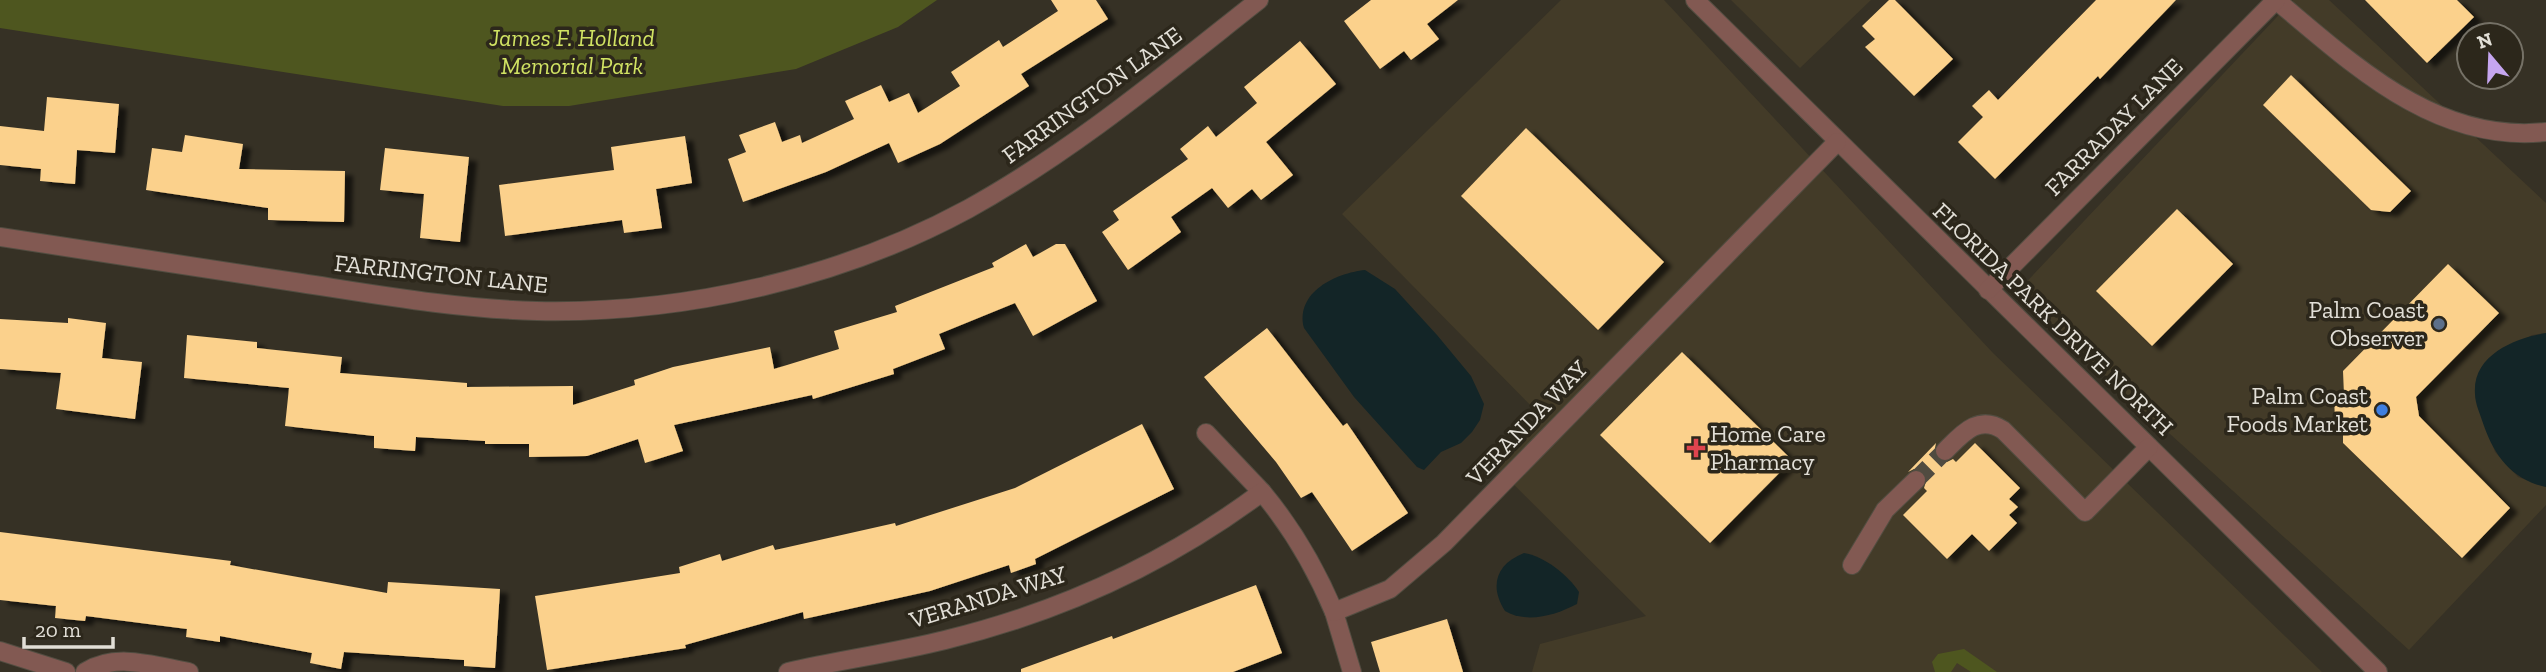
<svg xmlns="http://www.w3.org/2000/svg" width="2546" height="672" viewBox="0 0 2546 672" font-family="'Zilla Slab',serif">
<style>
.built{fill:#433b28}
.green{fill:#4e561f}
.water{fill:#132527}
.building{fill:#fbd18c;filter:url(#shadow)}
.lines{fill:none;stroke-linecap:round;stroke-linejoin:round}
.minor-tunnel{stroke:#504b40;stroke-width:18;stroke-dasharray:18 9;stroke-linecap:butt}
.minor-casing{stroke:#524d41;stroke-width:20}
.minor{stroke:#825952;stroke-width:18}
.service-dot{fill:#5c6f8a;stroke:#2c271b;stroke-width:2.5}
.shop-dot{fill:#3f7fe0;stroke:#2c271b;stroke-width:2.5}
.health-dot{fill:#e0444e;stroke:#2c271b;stroke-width:2.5}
.labels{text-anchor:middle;stroke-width:7;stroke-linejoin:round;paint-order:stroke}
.park-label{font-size:24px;font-style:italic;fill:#d1e363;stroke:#2c271b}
.street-label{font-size:24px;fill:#e2dfd7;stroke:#2c271b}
.poi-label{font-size:24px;fill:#e2dfd7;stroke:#2c271b;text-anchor:end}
</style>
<defs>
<filter id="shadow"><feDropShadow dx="8" dy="4.5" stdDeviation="2" flood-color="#0009"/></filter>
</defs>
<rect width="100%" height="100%" fill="#363125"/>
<g class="built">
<path d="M1561 0H1664L1993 353 2322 672H1532L1540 644 1646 616 1494 465 1543 418 1342 214Z"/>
<path d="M1731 0H1871L1800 68Z"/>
<path d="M2293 0H2329L2546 203V333L2532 335 2487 361 2477 379 2475 395 2495 452 2518 477 2546 487V505L2409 650 2015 294Z"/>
</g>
<g class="green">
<path d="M0 0H937L898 27 796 69 569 106H503L0 28Z"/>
<path d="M1964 649 1997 672H1971L1957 663 1951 672H1935L1932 662 1938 654Z"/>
</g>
<g class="water">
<path d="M1365 270 1395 289 1437 335 1471 376 1484 404 1480 420 1472 432 1461 443 1441 452 1424 470 1417 467 1354 397 1304 328C1295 292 1336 273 1365 270Z"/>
<path d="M2546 333V487C2513 480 2495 457 2484 426 2481 416 2475 404 2475 394 2472 355 2515 338 2546 333Z"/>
<path d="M1524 553C1544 556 1568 575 1579 592L1577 604C1556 615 1527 624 1505 611 1489 586 1496 564 1524 553Z"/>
</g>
<g class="building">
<path d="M1051 0H1096L1108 19 1021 74 1029 86 940 144 898 163 889 143 826 172 743 202 728 159 746 152 739 135 775 122 782 142 800 135 802 143 854 119 845 101 881 85 889 102 909 93 918 113 960 86 951 72 999 40 1003 47 1058 11Z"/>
<path d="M1371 0H1458L1427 24 1439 39 1411 60 1404 51 1380 69 1344 21Z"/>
<path d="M1889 0H1895L1953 59 1914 96 1865 47 1875 39 1862 26Z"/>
<path d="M2096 0H2176L2100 79 2098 76 1995 179 1958 142 1983 117 1972 106 1989 90 1998 100Z"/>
<path d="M2365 0H2457L2474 17 2427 63Z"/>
<path d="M1300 41 1336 84 1266 142 1293 175 1261 200 1252 189 1228 208 1212 188 1171 217 1181 232 1128 270 1102 232 1119 220 1113 211 1188 159 1180 149 1208 126 1216 137 1257 103 1244 87Z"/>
<path d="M2291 75 2411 191 2390 212 2371 210 2263 105Z"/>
<path d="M47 97 119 104 115 153 77 150 75 184 40 181 41 169 0 165V126L44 131Z"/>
<path d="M1526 128 1664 262 1598 330 1461 196Z"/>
<path d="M185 135 243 144 239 169 345 171 344 222 268 220V208L146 190 152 148 182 152Z"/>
<path d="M685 136 692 183 656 189 662 228 624 233 622 220 505 236 499 185 614 170 611 147Z"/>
<path d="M385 148 469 157 460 242 420 238 424 194 380 190Z"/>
<path d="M2177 209 2233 264 2152 346 2096 291Z"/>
<path d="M1026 244 1033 257 1056 244H1065L1097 301 1033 336 1015 303 939 334 945 349 893 369 894 374 813 399 812 395 674 425 683 451 645 463 638 439 587 456 529 457V444H485V441L416 437 415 451 374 448V436L285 426 289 388 184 378 187 335 257 342V348L342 357 340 373 467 383V387L573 386V405L635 385 634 380 673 367 770 347 774 369 839 349 834 331 897 312 895 306 994 267 992 263Z"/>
<path d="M2448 264 2499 313 2416 397 2419 416 2510 508 2462 558 2343 443V422H2335L2334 395H2344L2343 371Z"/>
<path d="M68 318 106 323 102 358 142 362 135 419 56 409 61 373 0 369V319L68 323Z"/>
<path d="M1267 328 1343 426 1347 423 1408 513 1352 551 1312 492 1301 498 1276 462 1204 377Z"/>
<path d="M1682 352 1792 460 1710 543 1600 435Z"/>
<path d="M1142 424 1174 489 1035 559 1036 564 1011 573 1009 565 930 591 804 619 803 612 685 645 686 648 547 670 535 596 680 573 679 567 720 554 722 561 773 545 775 550 895 523 896 526 1015 488Z"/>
<path d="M1936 443 1934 453 1938 460 1947 462 1953 459 1956 462 1975 443 2020 488 2009 499 2018 507 2009 515 2017 523 1989 551 1972 534 1947 559 1903 515 1927 491 1924 488 1927 478 1924 472 1914 469 1908 472Z"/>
<path d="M0 532 231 561 230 565 387 593 388 582 500 589 495 668 464 666V660L344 652 341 669 310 663 312 653 220 636V642L186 637 187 629 86 616 85 621 55 618 56 606 0 600Z"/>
<path d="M1256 585 1282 653 1233 672H1021V669L1112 636 1113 639Z"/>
<path d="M1447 619 1463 672H1380L1371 642Z"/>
</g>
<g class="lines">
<path class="minor-tunnel" d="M1916 480 1945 451"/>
<defs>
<g id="minor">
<path d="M1695 0 2378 672"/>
<path d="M2276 0C2354 65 2436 144 2546 132"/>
<path d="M0 237C100 252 201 268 301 283 379 295 458 309 537 311 683 314 839 279 968 209 1073 151 1165 74 1259 0"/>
<path d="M1988 290 2276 0"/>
<path d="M1206 433 1262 492"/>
<path d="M1945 451C1962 434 1978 414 2003 430L2085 512 2149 447"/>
<path d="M1852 565 1885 510 1916 480"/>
<path d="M1334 612 1352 672"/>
<path d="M0 651 66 672"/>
<path d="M85 672C116 652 155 666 189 672"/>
<path d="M788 672C840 660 893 653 945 640 1060 612 1167 563 1262 492 1293 529 1315 567 1334 612L1390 589 1444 543 1837 142"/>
</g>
</defs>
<use href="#minor" class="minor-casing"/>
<use href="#minor" class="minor"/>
</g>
<circle class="service-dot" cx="2439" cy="324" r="7"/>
<circle class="shop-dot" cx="2382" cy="410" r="7"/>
<path class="health-dot" d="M1692.5 437.5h7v7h7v7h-7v7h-7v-7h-7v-7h7z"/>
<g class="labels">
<g class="park-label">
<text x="572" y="46">James F. Holland<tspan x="572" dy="28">Memorial Park</tspan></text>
</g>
<g class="street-label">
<text transform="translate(1092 95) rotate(-36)" y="8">FARRINGTON LANE</text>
<text transform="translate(2114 127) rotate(-45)" y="8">FARRADAY LANE</text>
<text transform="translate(441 274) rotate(6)" y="8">FARRINGTON LANE</text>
<text transform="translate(2053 319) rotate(44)" y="8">FLORIDA PARK DRIVE NORTH</text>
<text transform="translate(1527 423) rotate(-46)" y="8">VERANDA WAY</text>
<text transform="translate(988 597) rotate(-17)" y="8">VERANDA WAY</text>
</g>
<g class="poi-label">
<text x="2425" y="318">Palm Coast<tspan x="2425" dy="28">Observer</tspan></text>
<text x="2368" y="404">Palm Coast<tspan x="2368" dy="28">Foods Market</tspan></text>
<text x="1710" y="442" text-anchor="start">Home Care<tspan x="1710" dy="28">Pharmacy</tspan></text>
</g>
</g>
<g transform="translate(2490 56) rotate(341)"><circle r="33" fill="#2c271b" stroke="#757166" stroke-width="2"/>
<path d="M0-5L12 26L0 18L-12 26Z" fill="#c6a6f0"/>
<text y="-10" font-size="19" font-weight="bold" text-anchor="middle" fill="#e2dfd7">N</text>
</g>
<path d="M24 637v10h89v-10" fill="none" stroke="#e2dfd7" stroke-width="3.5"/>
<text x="35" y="637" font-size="21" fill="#e2dfd7" stroke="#2c271b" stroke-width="5" paint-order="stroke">20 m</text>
</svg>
